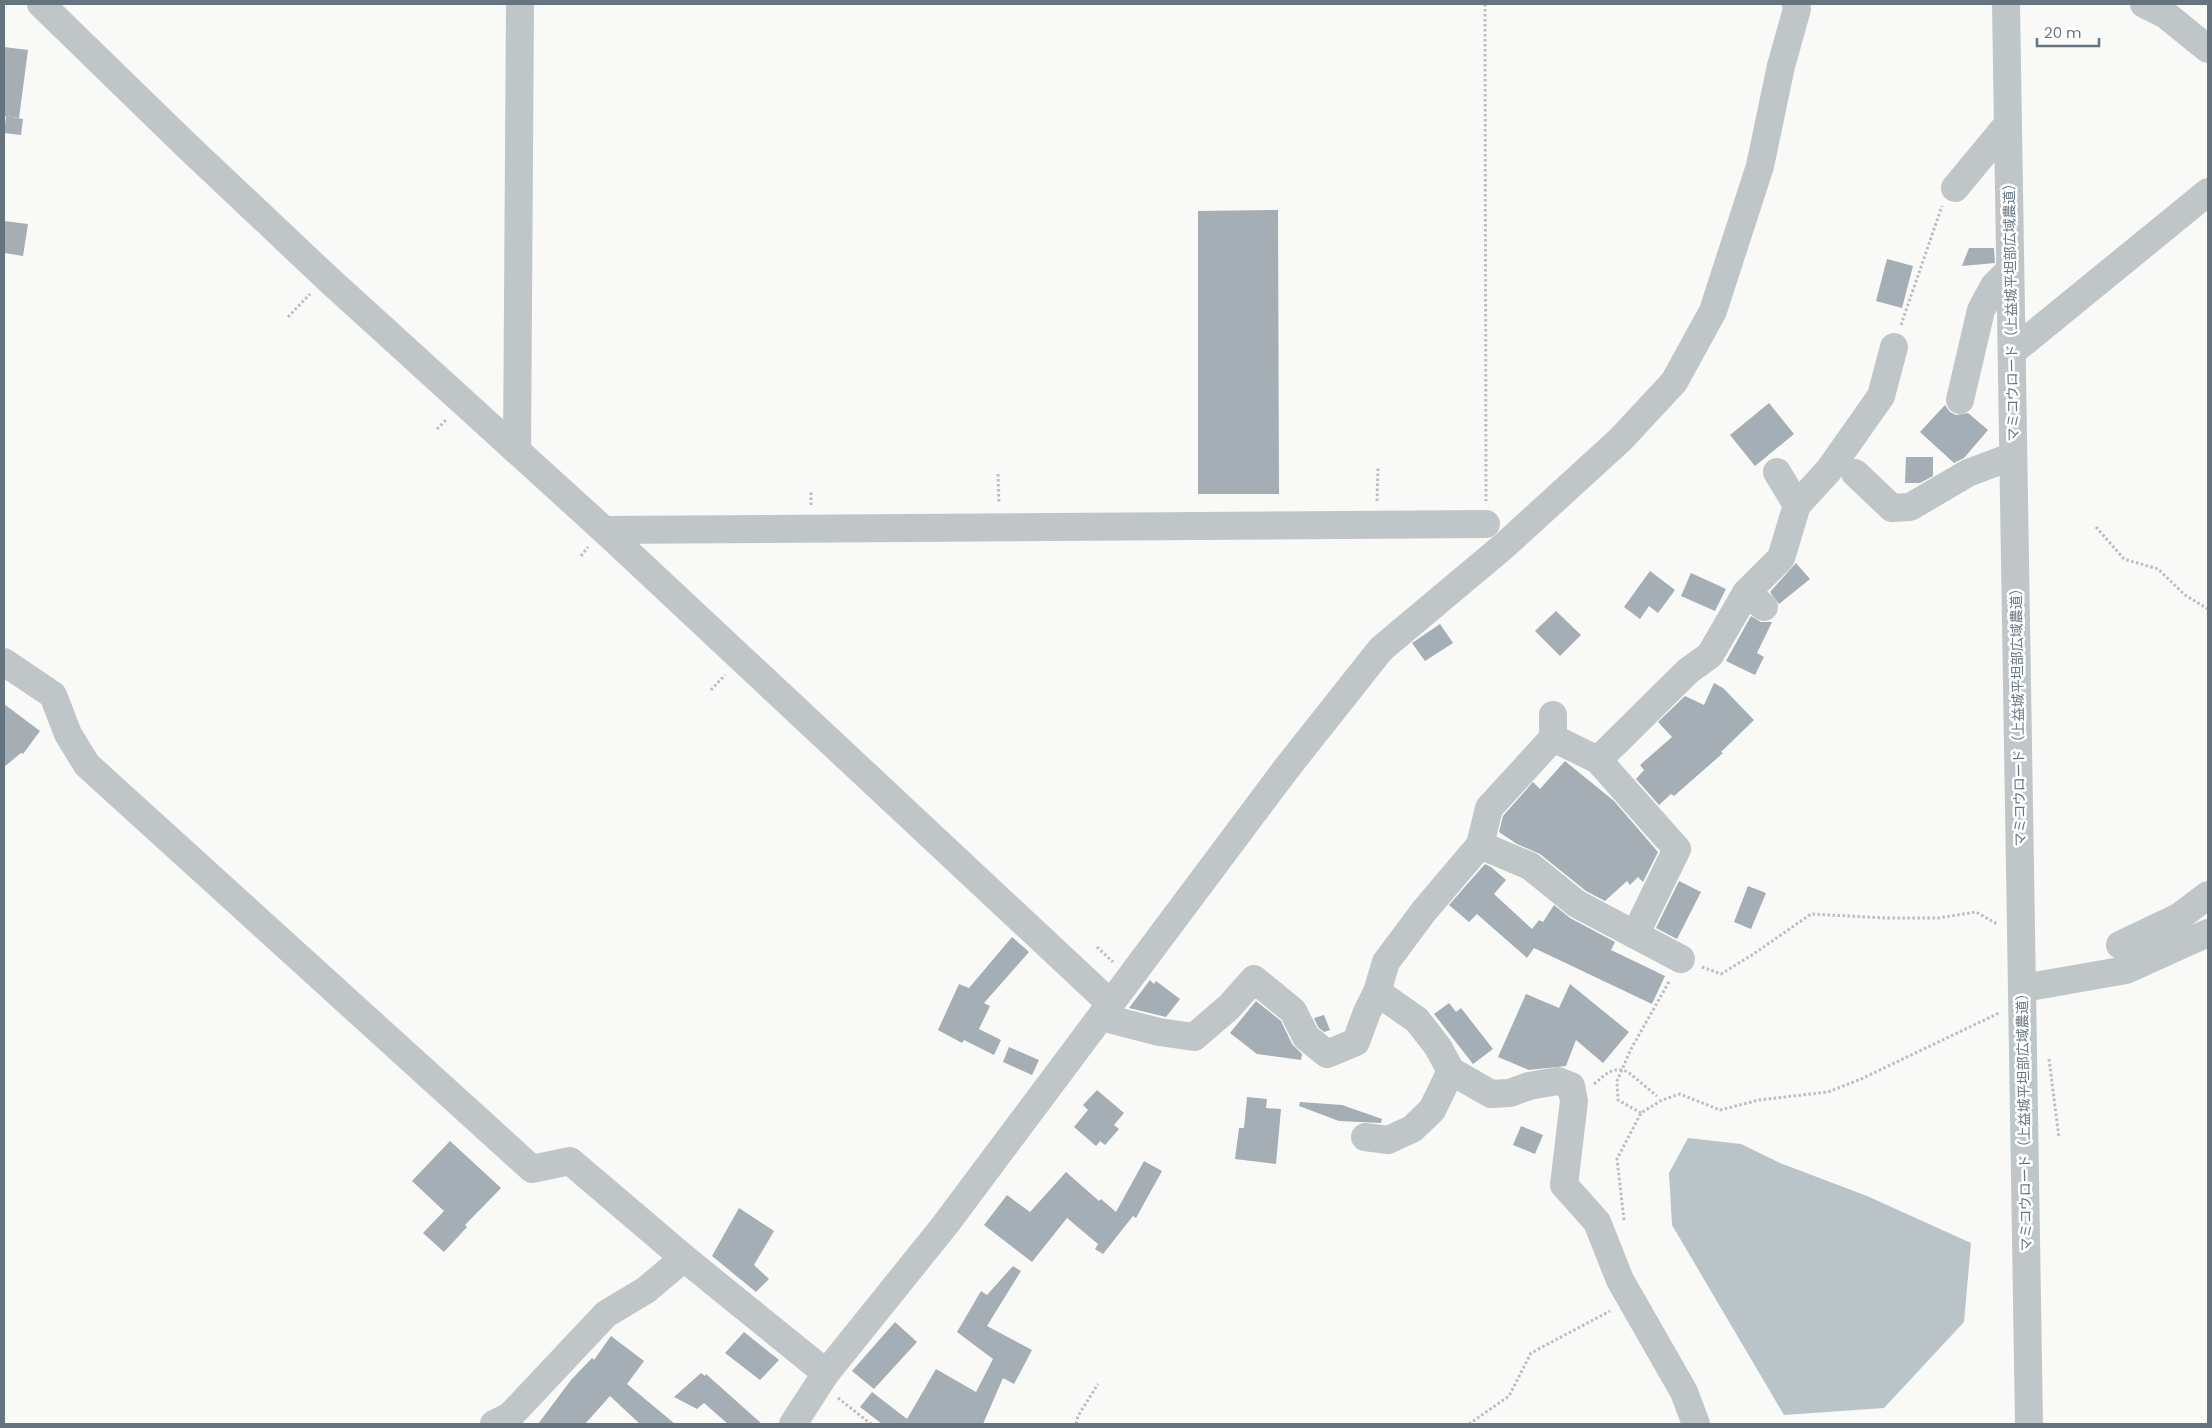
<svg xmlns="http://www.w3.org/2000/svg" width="2212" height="1428" viewBox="0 0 2212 1428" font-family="Poppins,'Noto Sans JP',sans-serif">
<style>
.water{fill:#bac3c8}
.building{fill:#a5aeb4}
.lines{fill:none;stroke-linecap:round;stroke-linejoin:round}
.path{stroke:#bbbec0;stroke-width:3;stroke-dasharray:2.5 2.5;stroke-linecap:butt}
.minor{stroke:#c0c5c8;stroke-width:28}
.labels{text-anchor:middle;stroke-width:5;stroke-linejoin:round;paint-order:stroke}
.street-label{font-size:14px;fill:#667480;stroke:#fff}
</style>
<rect width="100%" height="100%" fill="#f9f9f7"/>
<path class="water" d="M1688 1138 1741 1144 1780 1163 1867 1196 1971 1243 1964 1322 1884 1408 1784 1415 1672 1225 1669 1173Z"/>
<g class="building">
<path d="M4 47 28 50 19 118 4 116Z"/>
<path d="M6 116 23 119 21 135 4 133Z"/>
<path d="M1278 210 1279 494H1198V211Z"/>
<path d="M4 221 28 224 23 256 4 253Z"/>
<path d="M1969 248H1994L1995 263 1962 266Z"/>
<path d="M1887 259 1913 266 1902 308 1876 301Z"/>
<path d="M1769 403 1794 434 1755 466 1730 435Z"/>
<path d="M1945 405 1950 412 1956 415 1968 413 1988 430 1964 458 1954 463 1920 432Z"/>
<path d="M1906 457H1933V476L1920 483H1905Z"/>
<path d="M1796 563 1810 579 1779 604 1770 592Z"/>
<path d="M1650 571 1675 590 1658 613 1649 606 1640 619 1624 607Z"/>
<path d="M1691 573 1726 589 1715 611 1681 596Z"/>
<path d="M1556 611 1581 635 1560 656 1535 631Z"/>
<path d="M1751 616 1761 622H1772L1757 653 1764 657 1755 675 1726 661Z"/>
<path d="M1440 624 1453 643 1425 661 1412 643Z"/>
<path d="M1714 683 1723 688 1754 720 1721 752 1723 753 1674 796 1671 794 1659 805 1636 779 1644 770 1640 765 1672 737 1658 722 1685 696 1704 705Z"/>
<path d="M4 704 40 731 23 754 21 753 4 767Z"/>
<path d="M1565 761 1614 801 1658 852 1643 882 1638 877 1630 885 1627 881 1605 901 1586 891 1540 854 1517 844 1499 832 1503 816 1533 782 1540 789Z"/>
<path d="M1485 864 1491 867 1506 880 1494 894 1532 929 1539 920 1543 922 1554 905 1570 918 1615 942 1611 950 1665 976 1652 1004 1534 948 1527 958 1477 914 1469 922 1449 905Z"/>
<path d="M1679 881 1701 892 1677 939 1656 928Z"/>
<path d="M1748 886 1766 893 1751 929 1734 922Z"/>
<path d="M1012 937 1029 952 984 1003 990 1006 979 1029 1001 1040 994 1055 964 1040 962 1043 938 1030 959 984 969 988Z"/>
<path d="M1150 980 1154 984 1156 981 1180 999 1166 1017 1129 1008Z"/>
<path d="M1570 984 1629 1032 1603 1063 1576 1040 1566 1066 1529 1070 1498 1057 1526 994 1559 1008Z"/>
<path d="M1256 1001 1281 1021 1292 1044 1302 1054 1301 1060 1257 1054 1230 1033Z"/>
<path d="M1449 1003 1456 1012 1461 1008 1493 1049 1473 1064 1434 1014Z"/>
<path d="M1324 1015 1330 1030 1324 1032 1318 1027 1314 1018Z"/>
<path d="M1009 1047 1039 1060 1032 1075 1003 1062Z"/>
<path d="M1097 1090 1124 1113 1114 1125 1119 1129 1105 1145 1100 1141 1096 1146 1074 1127 1088 1110 1083 1105Z"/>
<path d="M1247 1097 1267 1099 1266 1108 1281 1109 1276 1164 1235 1159 1239 1128H1244Z"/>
<path d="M1300 1102 1342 1105 1382 1119 1381 1123 1339 1121 1299 1106Z"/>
<path d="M1521 1126 1543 1135 1535 1154 1513 1145Z"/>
<path d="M450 1141 501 1188 465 1225 467 1227 444 1252 423 1233 444 1211 412 1181Z"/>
<path d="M1144 1161 1162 1171 1136 1218 1133 1216 1103 1254 1095 1249 1098 1244 1067 1218 1032 1262 984 1225 1007 1195 1030 1212 1066 1172 1099 1201 1101 1199 1116 1212Z"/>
<path d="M739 1208 774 1231 754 1265 769 1279 756 1292 712 1256Z"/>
<path d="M1013 1266 1021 1271 987 1326 1032 1350 1014 1384 1003 1378 983 1424H882L860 1407 872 1392 907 1419 936 1369 976 1392 993 1359 957 1332 981 1291 987 1295Z"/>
<path d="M895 1322 917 1342 874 1389 852 1371Z"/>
<path d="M744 1332 779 1360 760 1380 725 1353Z"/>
<path d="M611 1336 644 1361 627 1384 675 1424H640L610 1396 585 1424H538L571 1380 592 1358 594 1360Z"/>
<path d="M701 1373 705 1376 706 1374 762 1424H728L704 1403 697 1409 674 1397Z"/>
</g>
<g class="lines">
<g class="path">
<path d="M1485 4 1486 501"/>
<path d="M288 317 310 294"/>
<path d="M1901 325 1942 206"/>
<path d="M437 429 447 419"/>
<path d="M998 474 999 503"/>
<path d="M1377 501 1378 468"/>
<path d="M811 505V491"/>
<path d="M2096 527 2124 559 2158 569 2185 595 2208 609"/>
<path d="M581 556 588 547"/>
<path d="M711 690 725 675"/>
<path d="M1097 947 1113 962"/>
<path d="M1702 967 1721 974 1752 955 1811 914 1886 918H1938L1976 912 1997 924"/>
<path d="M2049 1059 2059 1138"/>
<path d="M1594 1084C1605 1075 1613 1065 1628 1072L1657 1096"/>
<path d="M1641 1113 1618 1100 1617 1081 1631 1049 1670 980"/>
<path d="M1624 1220 1617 1159 1641 1113 1662 1100 1680 1094 1720 1110 1759 1100 1828 1092 1861 1079 1999 1013"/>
<path d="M838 1398 871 1424"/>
<path d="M1076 1424 1078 1416 1098 1384"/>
<path d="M1469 1424 1509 1396 1531 1353 1610 1311"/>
</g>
<g class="minor">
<path d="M41 4 185 144 327 278 604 530 1111 1004"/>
<path d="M2006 4 2029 1424"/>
<path d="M2144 4 2166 15 2208 49"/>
<path d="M1955 188 2008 124"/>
<path d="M2012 352 2208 192"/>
<path d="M1960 400 1981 310 1994 286 2010 270"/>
<path d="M517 451 520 4"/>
<path d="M1777 472 1797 505"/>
<path d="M1855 473 1892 508 1910 507 1968 473 2013 456"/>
<path d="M604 530 1486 524"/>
<path d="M1764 607 1746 593 1781 558 1797 505 1829 470 1881 396 1894 347"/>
<path d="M4 662 53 695 68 734 87 765 532 1169 570 1161 684 1258 826 1373"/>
<path d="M1553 738 1598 760 1677 849 1635 935"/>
<path d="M1598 760 1688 671 1710 655 1746 593"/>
<path d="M1480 845 1530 866 1577 904 1681 959"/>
<path d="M2120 945 2179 917 2208 895"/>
<path d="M2023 988 2126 970 2208 933"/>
<path d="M1377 992 1386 962 1424 911 1480 845 1489 808 1553 738V715"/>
<path d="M1101 1017 1159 1032 1194 1037 1229 1007 1254 979 1293 1011 1306 1037 1327 1054 1356 1042 1367 1012 1377 992 1417 1020 1438 1047 1451 1071 1491 1094 1510 1093 1529 1086 1558 1081 1571 1086 1574 1101 1564 1185 1597 1222 1620 1280 1684 1392 1696 1424"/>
<path d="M1365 1137 1388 1140 1412 1129 1432 1110 1451 1071"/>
<path d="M494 1424 510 1416 606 1314 646 1290 684 1258"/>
<path d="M793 1424 826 1373 945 1225 1286 769 1381 649 1505 545 1621 439 1674 382 1713 311 1760 166 1781 66 1797 9 1796 4"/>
</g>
</g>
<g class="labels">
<g class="street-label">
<text transform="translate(2011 309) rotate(-91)" y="5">マミコウロード（上益城平坦部広域農道）</text>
<text transform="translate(2018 714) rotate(-91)" y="5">マミコウロード（上益城平坦部広域農道）</text>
<text transform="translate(2024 1119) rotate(-91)" y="5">マミコウロード（上益城平坦部広域農道）</text>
</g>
</g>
<rect width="2212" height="1428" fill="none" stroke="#667480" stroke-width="10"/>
<path d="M2037 38v8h62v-8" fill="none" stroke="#667480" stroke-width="2.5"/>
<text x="2044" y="38" font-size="15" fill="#667480" stroke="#ffffff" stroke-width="4" paint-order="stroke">20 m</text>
</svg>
